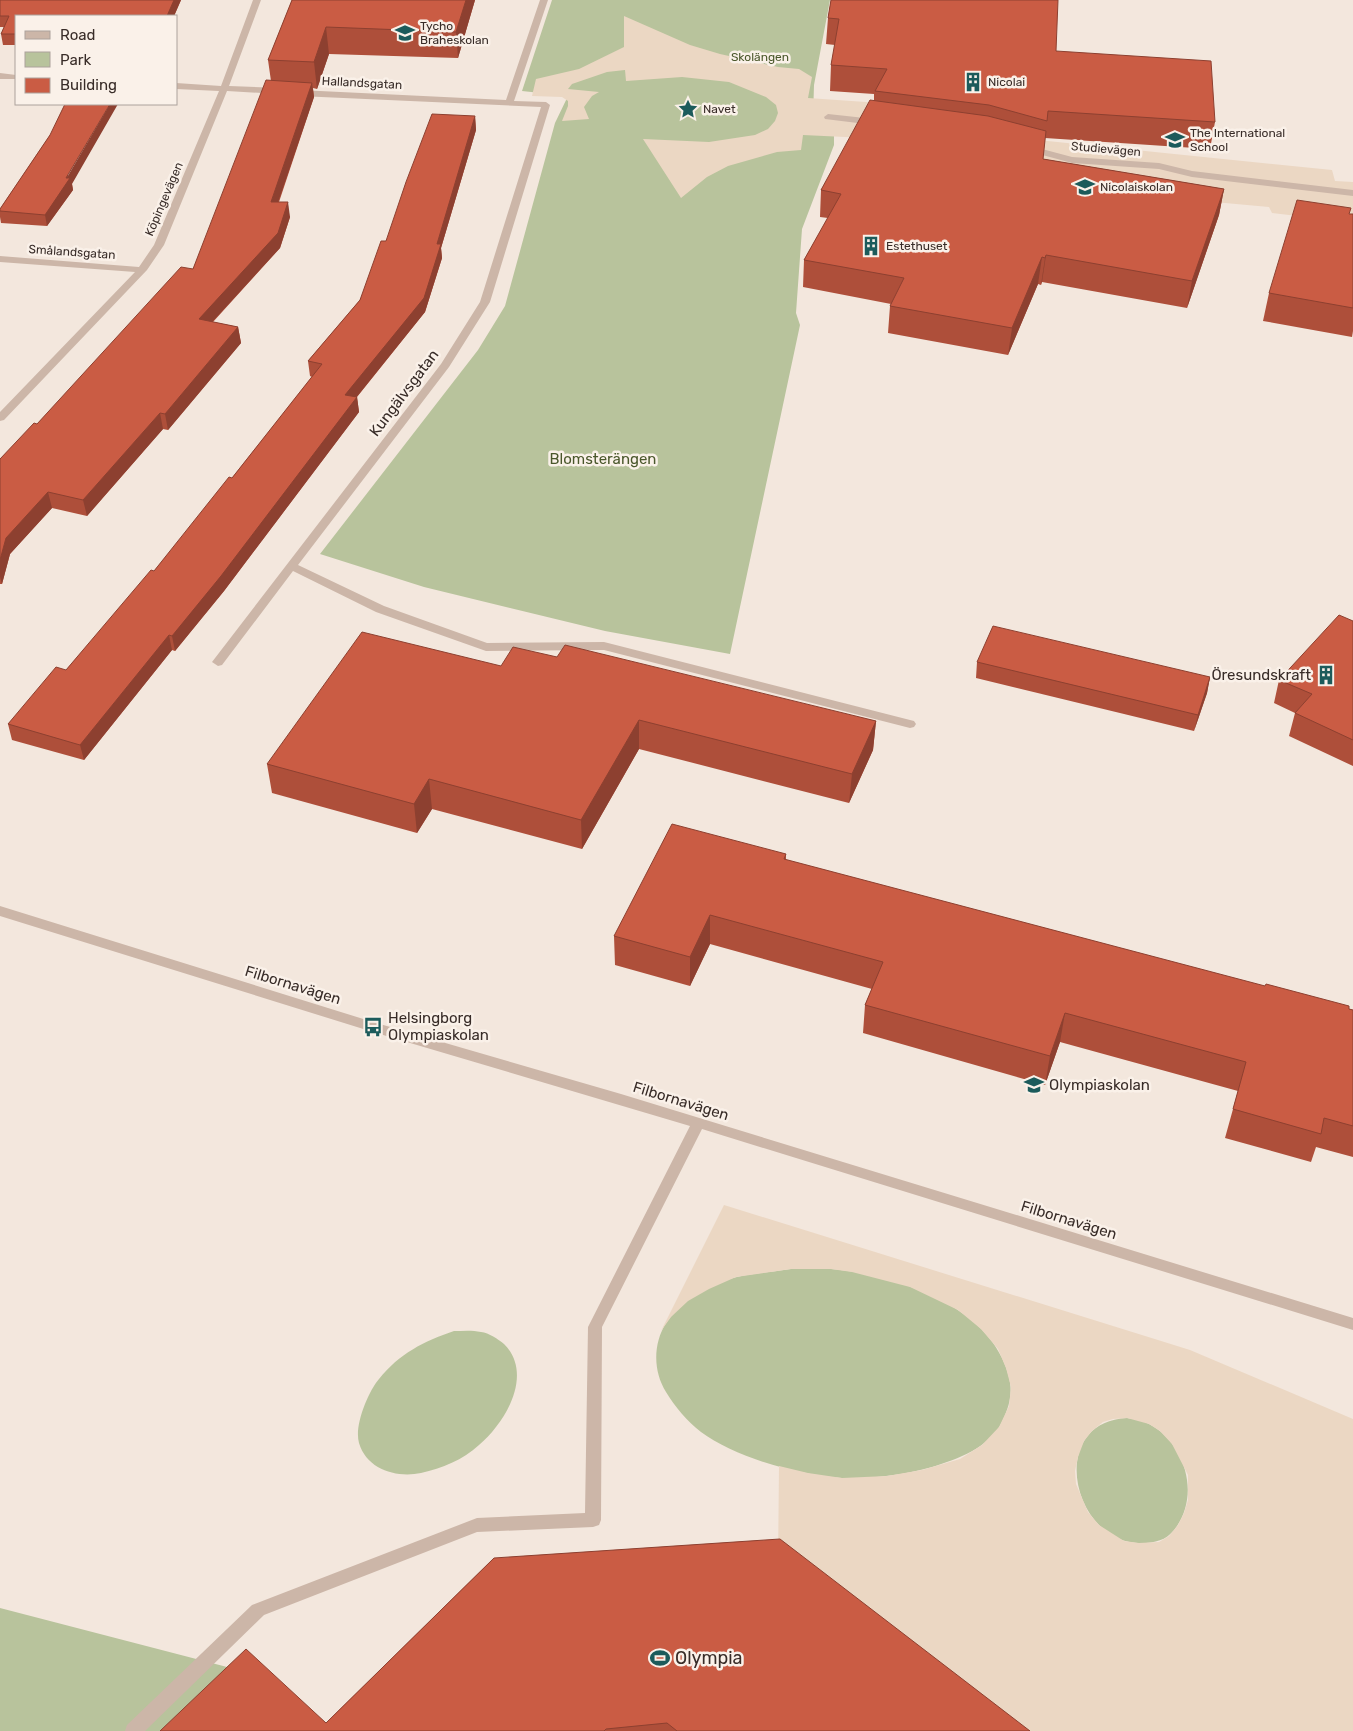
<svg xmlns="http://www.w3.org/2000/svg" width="1353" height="1731" viewBox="0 0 1353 1731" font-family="Rubik,sans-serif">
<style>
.green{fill:#b8c39c}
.plaza{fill:#ebd7c3;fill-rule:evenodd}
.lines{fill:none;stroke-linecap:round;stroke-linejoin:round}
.minor{fill:#ccb6a8;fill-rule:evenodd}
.wall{fill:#ae4f3a}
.shaded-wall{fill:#8d4030}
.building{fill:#ca5c44;stroke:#8d4030}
.labels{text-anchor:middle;stroke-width:5;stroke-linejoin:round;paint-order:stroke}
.far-poi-label{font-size:12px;fill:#382c28;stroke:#faf1e9;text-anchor:start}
.far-park-label{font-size:12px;fill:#4a572b;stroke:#faf1e9}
.far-street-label{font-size:12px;fill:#382c28;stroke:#faf1e9}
.street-label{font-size:15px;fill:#382c28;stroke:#faf1e9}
.park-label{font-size:15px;fill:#4a572b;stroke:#faf1e9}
.poi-label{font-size:15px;fill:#382c28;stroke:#faf1e9;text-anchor:start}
.near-poi-label{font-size:18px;fill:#382c28;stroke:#faf1e9;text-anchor:start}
</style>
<rect width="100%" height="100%" fill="#f3e7dd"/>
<g class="green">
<path d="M552 0H830L814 85 813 118 834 135V145L802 229 796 313 800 325 730 654 605 631 424 587 320 554 478 350 505 306 555 123 568 96 522 91Z"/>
<path d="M791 1269C804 1269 818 1268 831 1269 889 1274 976 1301 1002 1358 1013 1382 1014 1397 1002 1422 989 1448 958 1459 932 1467 904 1475 871 1479 842 1478 801 1476 734 1457 701 1432 687 1421 675 1407 666 1392 653 1371 653 1344 666 1323 681 1301 711 1283 737 1277 754 1273 773 1272 791 1269Z"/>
<path d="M454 1331C463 1331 472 1330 481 1332 489 1333 498 1339 504 1344 534 1374 506 1422 479 1445 463 1460 442 1468 421 1473 397 1478 367 1470 359 1443 354 1426 368 1392 379 1379 399 1354 424 1341 454 1331Z"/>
<path d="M1127 1418C1134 1419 1142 1420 1149 1424 1184 1442 1200 1492 1177 1526 1169 1538 1160 1542 1146 1543 1073 1549 1044 1422 1127 1418Z"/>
<path d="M0 1608 254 1674 315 1731H0Z"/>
</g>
<g class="plaza">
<path d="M624 16 690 45 720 54 778 67 799 69 812 77 808 98 1026 113 1028 139 1332 170 1335 181 1353 182V227L1306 217 1272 213 1269 207 1181 199 866 138 803 135 801 150 777 152 728 166 707 177 681 198 643 139 709 142 755 135 768 129 775 121 778 113 776 105 766 97 729 82 682 77 626 81 625 70 607 72 572 84 568 89 599 92 592 96 584 107 589 119 562 121 568 106V101L562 97 532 96 536 79 579 69 624 47Z"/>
<path d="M724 1205 1190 1350 1353 1419V1731H993L778 1565 779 1466 808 1473 842 1478 887 1476 922 1470 960 1459 982 1445 999 1427 1009 1406 1011 1387 1006 1368 998 1349 981 1329 958 1310 910 1287 852 1272 831 1269H791L736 1277 709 1289 688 1301 671 1317 661 1331ZM1127 1418 1149 1424 1160 1431 1172 1444 1188 1475V1500L1184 1513 1178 1525 1169 1536 1159 1542 1139 1543 1124 1541 1099 1525 1088 1512 1076 1484 1075 1471 1078 1457 1084 1441 1092 1431 1103 1422 1113 1419Z"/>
</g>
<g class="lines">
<g class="minor">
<path d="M253 0H261L229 86 279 88 283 91 279 94 227 91 164 245 147 270 4 420 0 421V412L135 272 0 262V256L139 267 154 245 219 91 176 89V83L221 86Z"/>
<path d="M540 0H548L514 101 546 102 550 105 490 302 449 367 298 565 384 606 487 643 604 642 910 720 914 721 916 724 914 727 910 728 604 650 486 651 376 612 293 571 222 665 218 666 212 662 441 364 480 302 541 107 299 96 295 93 299 90 506 100Z"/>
<path d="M0 73 16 75V79H0Z"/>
<path d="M828 114 874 119 878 122 874 125 825 119 824 117Z"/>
<path d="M1027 145 1072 157 1159 163 1192 171 1353 190V196L1192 177 1159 169 1072 163 1024 150 1023 148Z"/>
<path d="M0 906 373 1022 621 1094 1353 1318V1330L702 1129 602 1327 601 1520 599 1525 593 1527 477 1532 264 1615 145 1731H125L127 1725 252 1605 477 1518 585 1513 588 1327 690 1126 373 1032 0 916Z"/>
</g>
</g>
<g class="wall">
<path d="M0 0H181L174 16H16V45H3L1 34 4 27H0Z"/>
<path d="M292 0H475L458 58 329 54 317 89 313 88 314 97 279 202 290 217 280 248 213 322 238 327 241 343 168 430 163 429 87 516 52 508 10 554 2 584H0V459L37 424 193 269 271 81 268 60Z"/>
<path d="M831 0 1056 51 1215 122 1210 149 1045 138 1043 159 1224 189 1219 215 1187 308 1042 282 1041 285 1038 284 1008 355 888 333 890 306 891 304 803 287 804 260 828 218 820 217 821 190 874 101V94L830 91 831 65 835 45 826 44 828 18Z"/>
<path d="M475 116 476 130 441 248 442 258 425 312 357 397 359 412 224 591 175 651 172 650 84 760 12 740 8 724 66 670 154 571 232 478 312 377 310 376 308 361 360 300 386 241Z"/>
<path d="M50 135 72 184 73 190 47 226 1 223 0 217V209Z"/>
<path d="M1350 214H1353V331L1352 337 1263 321 1269 293Z"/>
<path d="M1353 621V766L1289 736 1295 713 1274 703 1279 680Z"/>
<path d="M557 657 876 721 873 750 849 803 639 749 582 849 432 809 417 833 272 793 267 764 501 666Z"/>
<path d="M977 662 1210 677 1207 693 1194 731 976 678Z"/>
<path d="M786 854V860L1353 1010V1157L1316 1147 1311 1162 1225 1138 1238 1091 1060 1042 1045 1085 863 1033 865 1005 872 989 710 944 690 986 615 965 614 936Z"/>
<path d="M494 1558 1030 1731H160L326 1723Z"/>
</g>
<g class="shaded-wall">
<path d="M174 0H181L174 16H167Z"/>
<path d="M466 0H475L458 58 456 32Z"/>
<path d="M326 27 329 54 317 89 314 62Z"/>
<path d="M312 83 314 97 273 217 271 202Z"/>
<path d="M110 104H118L72 184 73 190 47 226 45 215Z"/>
<path d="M475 116 476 130 441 248 442 258 425 312 347 409 345 395 437 244Z"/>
<path d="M1224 189 1219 215 1187 308 1192 281Z"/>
<path d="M288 202 290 217 280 248 201 334 199 319Z"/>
<path d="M1046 255 1042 282 1041 285 1045 258Z"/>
<path d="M1042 257 1038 284 1008 355 1012 328Z"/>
<path d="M238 327 241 343 168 430 165 414Z"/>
<path d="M357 397 359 412 224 591 175 651 172 636Z"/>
<path d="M160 413 163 429 87 516 83 500Z"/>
<path d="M48 492 52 508 10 554 2 584 0 577V560L6 538Z"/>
<path d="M169 635 172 650 84 760 80 745Z"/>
<path d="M1210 677 1207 693 1194 731 1198 715Z"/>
<path d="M639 720V749L582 849 581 820Z"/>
<path d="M876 721 873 750 849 803 852 774Z"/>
<path d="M429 779 432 809 417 833 414 804Z"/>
<path d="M710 915V944L690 986V957Z"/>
<path d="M1065 1013 1060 1042 1045 1085 1050 1056Z"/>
</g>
<g class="building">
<path d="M0 0H174L167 16H16V34H1L9 16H0Z"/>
<path d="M292 0H466L456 32 326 27 314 62 268 60Z"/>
<path d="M831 0H1058L1056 51 1211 61 1215 122 1048 111 1047 121 989 105 875 91 887 69 831 65 839 19 828 18Z"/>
<path d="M266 80 312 83 271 202H288L278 233 199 319 238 327 165 414 160 413 83 500 48 492 6 538 0 560V459L34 423 37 424 181 267 193 269Z"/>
<path d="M870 100 988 116 1046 131 1043 159 1224 189 1192 281 1046 255 1045 258 1042 257 1012 328 890 306 904 278 804 260 841 194 821 190Z"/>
<path d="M65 104H110L66 178H70L45 215 0 211V209L50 135Z"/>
<path d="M432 114 475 116 437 244H441L424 298 345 395 357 397 221 576 172 636 169 635 80 745 8 724 56 667 66 670 151 570 154 571 229 477 232 478 322 364 308 361 360 300 381 241H386L406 182Z"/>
<path d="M1297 200 1351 208 1349 214H1353V308L1269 293Z"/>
<path d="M1339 615 1353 621V740L1295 713 1312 694 1279 680Z"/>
<path d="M993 626 1210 677 1198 715 977 662Z"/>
<path d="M362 632 501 666 513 647 557 657 565 645 876 721 852 774 639 720 581 820 429 779 414 804 267 764Z"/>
<path d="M672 824 786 854 784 859 1265 986 1266 984 1349 1006V1009L1353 1010V1126L1324 1118 1321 1134 1233 1109 1246 1062 1065 1013 1050 1056 865 1005 883 962 710 915 690 957 614 936Z"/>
<path d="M780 1539 1030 1731H677L667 1723 606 1729 604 1731H160L246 1649 326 1723 494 1558Z"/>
</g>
<defs>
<symbol id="school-bare" viewBox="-9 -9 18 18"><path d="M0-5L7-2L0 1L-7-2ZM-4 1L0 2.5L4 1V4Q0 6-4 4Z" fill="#1c5b5b" stroke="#faf1e9" stroke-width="2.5" paint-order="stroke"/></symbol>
<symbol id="building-bare" viewBox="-9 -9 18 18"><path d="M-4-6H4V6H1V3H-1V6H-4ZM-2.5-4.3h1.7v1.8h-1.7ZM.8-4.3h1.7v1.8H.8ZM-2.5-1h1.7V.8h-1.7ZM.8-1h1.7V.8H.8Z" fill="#1c5b5b" stroke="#faf1e9" stroke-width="2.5" paint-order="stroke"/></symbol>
<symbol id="sight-bare" viewBox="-9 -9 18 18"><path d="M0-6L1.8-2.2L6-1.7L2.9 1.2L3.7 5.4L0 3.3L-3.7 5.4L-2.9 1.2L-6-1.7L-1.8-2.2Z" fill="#1c5b5b" stroke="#faf1e9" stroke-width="2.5" paint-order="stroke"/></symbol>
<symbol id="bus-bare" viewBox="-9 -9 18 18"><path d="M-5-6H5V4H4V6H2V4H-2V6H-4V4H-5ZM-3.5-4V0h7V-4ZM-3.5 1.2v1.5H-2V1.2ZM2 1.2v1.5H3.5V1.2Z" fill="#1c5b5b" stroke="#faf1e9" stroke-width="2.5" paint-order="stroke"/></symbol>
<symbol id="stadium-bare" viewBox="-9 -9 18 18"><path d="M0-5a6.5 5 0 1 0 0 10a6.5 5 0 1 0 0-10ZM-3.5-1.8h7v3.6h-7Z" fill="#1c5b5b" stroke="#faf1e9" stroke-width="2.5" paint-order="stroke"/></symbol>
</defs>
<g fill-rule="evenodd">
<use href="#school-bare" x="391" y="19" width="28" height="28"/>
<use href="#building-bare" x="959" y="68" width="28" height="28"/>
<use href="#sight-bare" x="674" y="95" width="28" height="28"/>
<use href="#school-bare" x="1161" y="126" width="28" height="28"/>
<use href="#school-bare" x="1071" y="173" width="28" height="28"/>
<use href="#building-bare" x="857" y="232" width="28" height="28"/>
<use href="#building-bare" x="1312" y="661" width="28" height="28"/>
<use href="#bus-bare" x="359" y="1013" width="28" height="28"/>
<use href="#school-bare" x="1020" y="1071" width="28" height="28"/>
<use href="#stadium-bare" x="646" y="1644" width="28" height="28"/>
</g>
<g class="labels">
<g class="far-poi-label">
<text x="420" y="30">Tycho<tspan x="420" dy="14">Braheskolan</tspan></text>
<text x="988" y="86">Nicolai</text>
<text x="703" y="113">Navet</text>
<text x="1190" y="137">The International<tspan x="1190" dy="14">School</tspan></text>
<text x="1100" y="191">Nicolaiskolan</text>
<text x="886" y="250">Estethuset</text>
</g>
<g class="far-park-label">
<text x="760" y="61">Skolängen</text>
</g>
<g class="far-street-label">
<text transform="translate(362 83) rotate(3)" y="4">Hallandsgatan</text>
<text transform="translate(1106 149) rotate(5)" y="4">Studievägen</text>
<text transform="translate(164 199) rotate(-67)" y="4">Köpingevägen</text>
<text transform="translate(72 252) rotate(4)" y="4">Smålandsgatan</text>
</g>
<g class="street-label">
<text transform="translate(404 393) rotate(-53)" y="5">Kungälvsgatan</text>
<text transform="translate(293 985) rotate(17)" y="5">Filbornavägen</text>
<text transform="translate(681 1101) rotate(17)" y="5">Filbornavägen</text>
<text transform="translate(1069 1220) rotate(17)" y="5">Filbornavägen</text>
</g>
<g class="park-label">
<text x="603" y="464">Blomsterängen</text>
</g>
<g class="poi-label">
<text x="1311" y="680" text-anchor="end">Öresundskraft</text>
<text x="388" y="1023">Helsingborg<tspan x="388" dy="17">Olympiaskolan</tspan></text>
<text x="1049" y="1090">Olympiaskolan</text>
</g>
<g class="near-poi-label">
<text x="675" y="1664">Olympia</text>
</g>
</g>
<rect x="15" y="15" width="162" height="90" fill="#faf1e9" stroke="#aca29c"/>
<rect x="25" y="31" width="25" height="8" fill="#ccb6a8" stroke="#aca29c"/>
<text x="60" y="40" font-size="15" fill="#382c28">Road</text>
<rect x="25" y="52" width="25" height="15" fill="#b8c39c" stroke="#aca29c"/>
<text x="60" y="65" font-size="15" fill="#382c28">Park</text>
<rect x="25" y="78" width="25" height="15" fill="#ca5c44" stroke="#aca29c"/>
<text x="60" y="90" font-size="15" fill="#382c28">Building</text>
</svg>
